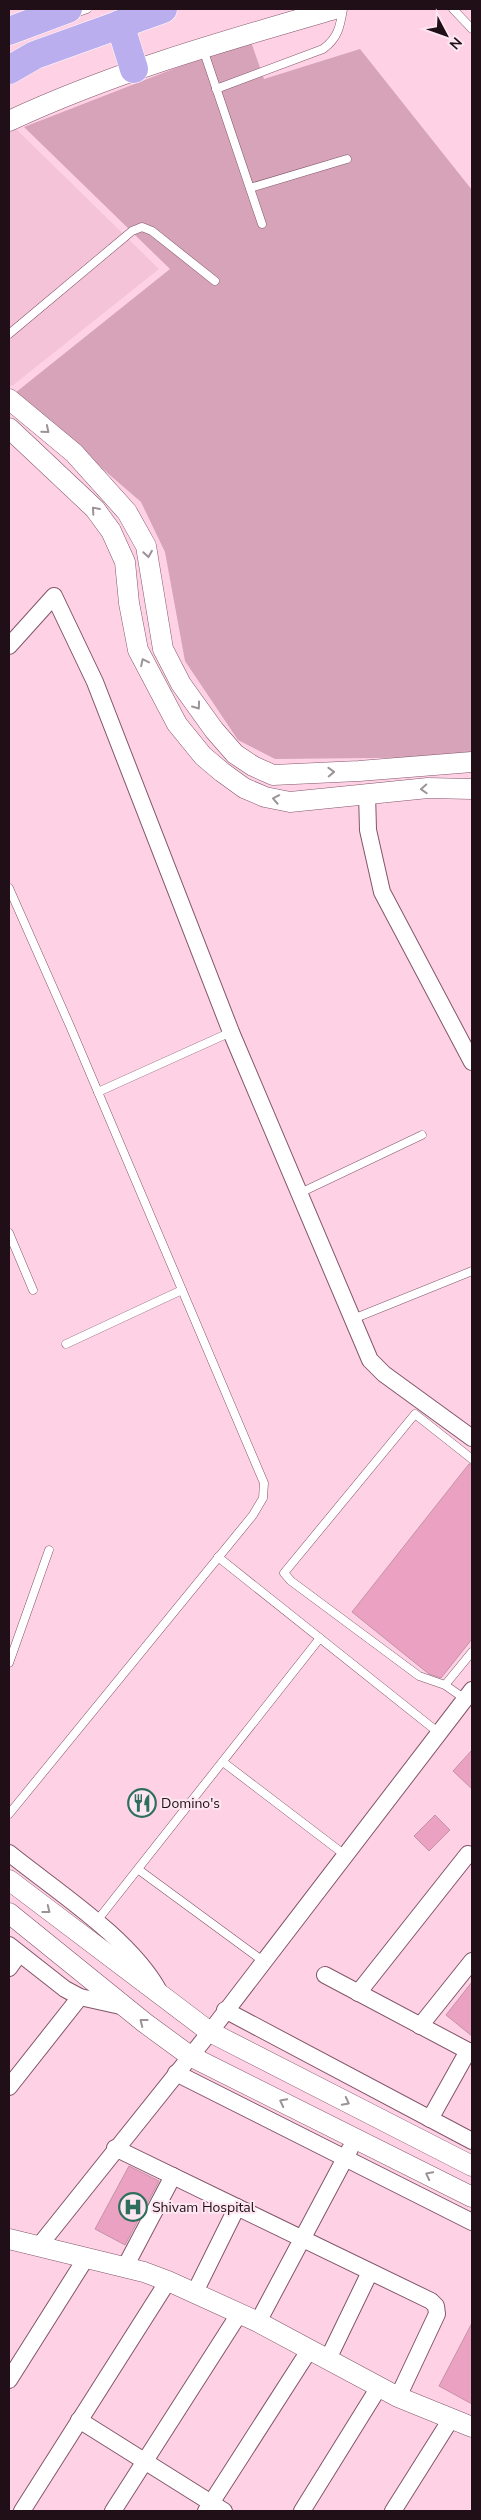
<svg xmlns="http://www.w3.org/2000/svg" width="481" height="2520" viewBox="0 0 481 2520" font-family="'Nunito Sans',sans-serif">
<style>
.built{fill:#f4c3d7}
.green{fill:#d6a3b9}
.building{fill:#eba1c1;stroke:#c592a8}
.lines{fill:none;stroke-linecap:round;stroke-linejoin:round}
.service-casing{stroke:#835569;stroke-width:9}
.minor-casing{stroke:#835569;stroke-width:18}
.tertiary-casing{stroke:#835569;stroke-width:21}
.trunk-casing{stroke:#fff;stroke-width:29}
.service{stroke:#fff;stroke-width:8}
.minor{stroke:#fff;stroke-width:16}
.tertiary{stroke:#fff;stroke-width:20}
.trunk{stroke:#baaeef;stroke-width:28}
.oneway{stroke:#9b9397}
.labels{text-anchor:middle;stroke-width:4;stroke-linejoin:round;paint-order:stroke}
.poi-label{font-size:14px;fill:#210f17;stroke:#fde6ef;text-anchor:start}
</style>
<rect width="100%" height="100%" fill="#fed2e4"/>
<path class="built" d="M13 126 159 269 12 386 9 385V128Z"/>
<path class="green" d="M250 39 264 79 360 49 472 190V757L275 759 238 740 185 661 165 552 141 502 15 393 170 269 24 127Z"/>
<g class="building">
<path d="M469 1464H472V1639L441 1678 429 1674 352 1612Z"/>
<path d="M472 1750V1789L453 1771Z"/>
<path d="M435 1815 450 1830 429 1851 414 1836Z"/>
<path d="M472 1982V2036L446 2015Z"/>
<path d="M129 2166 159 2181 125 2245 95 2229Z"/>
<path d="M472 2323V2404L439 2386Z"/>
</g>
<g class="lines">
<defs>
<g id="service">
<path d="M453 9 472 29"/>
<path d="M73 14 87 9"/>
<path d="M203 49 262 224"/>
<path d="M216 89 323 49C338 38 340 27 343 9"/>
<path d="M250 188 347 159"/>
<path d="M9 334 132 231 142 227 152 231 215 281"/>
<path d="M9 888 70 1026 264 1483 263 1498 253 1515 9 1814"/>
<path d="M98 1092 231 1032"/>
<path d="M300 1193 422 1135"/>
<path d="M9 1233 33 1290"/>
<path d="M353 1319 472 1271"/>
<path d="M66 1344 182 1290"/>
<path d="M218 1557 439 1733"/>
<path d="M9 1663 49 1550"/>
<path d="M445 1685 472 1652"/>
<path d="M465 1699 445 1685 419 1676 291 1581 284 1573 415 1414 472 1459"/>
<path d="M223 1762 345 1855"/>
<path d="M139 1870 263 1961"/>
<path d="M96 1922 320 1638"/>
</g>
<g id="minor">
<path d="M9 646 54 596 95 682 231 1032 370 1360 384 1374 472 1438"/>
<path d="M367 793 368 830 382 892 472 1062"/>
<path d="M9 1853C56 1891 130 1938 159 1991"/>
<path d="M9 1945 65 1989 80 1997 125 2007"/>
<path d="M9 1968 19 1954"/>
<path d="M325 1975 472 2053"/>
<path d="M358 1993 468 1854"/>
<path d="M225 2010 472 2141"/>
<path d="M420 2026 472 1961"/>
<path d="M176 2073 472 2222"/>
<path d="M9 2087 80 1997"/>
<path d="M430 2119 468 2051"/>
<path d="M115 2148 431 2301 436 2306 437 2314 398 2397"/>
<path d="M39 2246 210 2032 472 1690"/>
<path d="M125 2267 173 2176"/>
<path d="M195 2292 237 2207"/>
<path d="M258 2322 350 2149"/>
<path d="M328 2359 370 2272"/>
<path d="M9 2380 86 2258"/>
<path d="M79 2420 224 2511"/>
<path d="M22 2511 168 2281"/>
<path d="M113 2511 239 2314"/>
<path d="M206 2511 310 2349"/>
<path d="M302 2511 379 2387"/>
<path d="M393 2511 451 2419"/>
</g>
<g id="tertiary">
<path d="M9 121C114 72 224 41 335 9"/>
<path d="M9 399 74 453 127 512 146 546 163 649 181 684 214 730 235 754 253 766 273 775 359 771 472 762"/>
<path d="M9 428 95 509 111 531 125 562 129 603 138 650 177 724 203 756 222 772 244 788 265 797 290 802 428 788 472 789"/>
<path d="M9 1880 210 2032 472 2166"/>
<path d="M9 1913 145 2023 190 2056 472 2197"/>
<path d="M9 2239 144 2272 168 2281 258 2322 398 2397 472 2427"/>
</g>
<g id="trunk">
<path d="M120 24 134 69"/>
<path d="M9 31 68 9"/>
<path d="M9 70 35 55 163 9"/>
</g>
</defs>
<use href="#service" class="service-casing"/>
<use href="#minor" class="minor-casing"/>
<use href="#tertiary" class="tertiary-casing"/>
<use href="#trunk" class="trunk-casing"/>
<use href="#service" class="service"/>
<use href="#minor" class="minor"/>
<use href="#tertiary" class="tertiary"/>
<use href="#trunk" class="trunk"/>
</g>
<defs><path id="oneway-chevron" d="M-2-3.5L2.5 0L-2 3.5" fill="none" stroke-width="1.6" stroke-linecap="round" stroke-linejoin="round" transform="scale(1.25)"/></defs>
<g class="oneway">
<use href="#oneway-chevron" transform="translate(46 430) rotate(40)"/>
<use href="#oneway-chevron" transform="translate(95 510) rotate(-131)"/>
<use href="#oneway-chevron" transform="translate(148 554) rotate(81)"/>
<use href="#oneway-chevron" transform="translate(144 662) rotate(-116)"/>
<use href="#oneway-chevron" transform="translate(197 706) rotate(54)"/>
<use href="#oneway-chevron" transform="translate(331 772) rotate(-2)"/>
<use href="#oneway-chevron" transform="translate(424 789) rotate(177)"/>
<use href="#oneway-chevron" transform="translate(276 799) rotate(-169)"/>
<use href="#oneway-chevron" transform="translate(47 1910) rotate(38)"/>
<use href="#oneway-chevron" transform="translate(143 2022) rotate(-142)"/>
<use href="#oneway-chevron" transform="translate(283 2102) rotate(-153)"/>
<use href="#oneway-chevron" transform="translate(346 2102) rotate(27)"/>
<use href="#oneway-chevron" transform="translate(429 2175) rotate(-153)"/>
</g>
<defs>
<symbol id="restaurant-ring" viewBox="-11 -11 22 22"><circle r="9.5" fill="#fde6ef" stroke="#2e6e5c" stroke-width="1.5"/><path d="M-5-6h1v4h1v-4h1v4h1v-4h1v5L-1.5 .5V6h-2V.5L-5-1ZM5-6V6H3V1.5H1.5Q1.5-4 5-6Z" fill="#2e6e5c"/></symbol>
<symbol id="hospital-ring" viewBox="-11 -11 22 22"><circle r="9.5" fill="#fde6ef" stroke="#2e6e5c" stroke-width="1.5"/><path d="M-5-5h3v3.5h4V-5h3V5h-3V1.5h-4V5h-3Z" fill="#2e6e5c"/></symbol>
</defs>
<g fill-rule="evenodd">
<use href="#restaurant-ring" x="126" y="1787" width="32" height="32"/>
<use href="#hospital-ring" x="117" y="2191" width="32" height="32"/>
</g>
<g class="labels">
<g class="poi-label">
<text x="161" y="1808">Domino's</text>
<text x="152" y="2212">Shivam Hospital</text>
</g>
</g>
<rect width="481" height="2520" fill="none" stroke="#210f17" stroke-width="20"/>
<g transform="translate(446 35) rotate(131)" stroke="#fde6ef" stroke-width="4" paint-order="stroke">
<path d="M0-4L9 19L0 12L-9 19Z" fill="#210f17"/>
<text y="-8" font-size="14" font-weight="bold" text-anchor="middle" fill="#210f17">N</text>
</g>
</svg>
